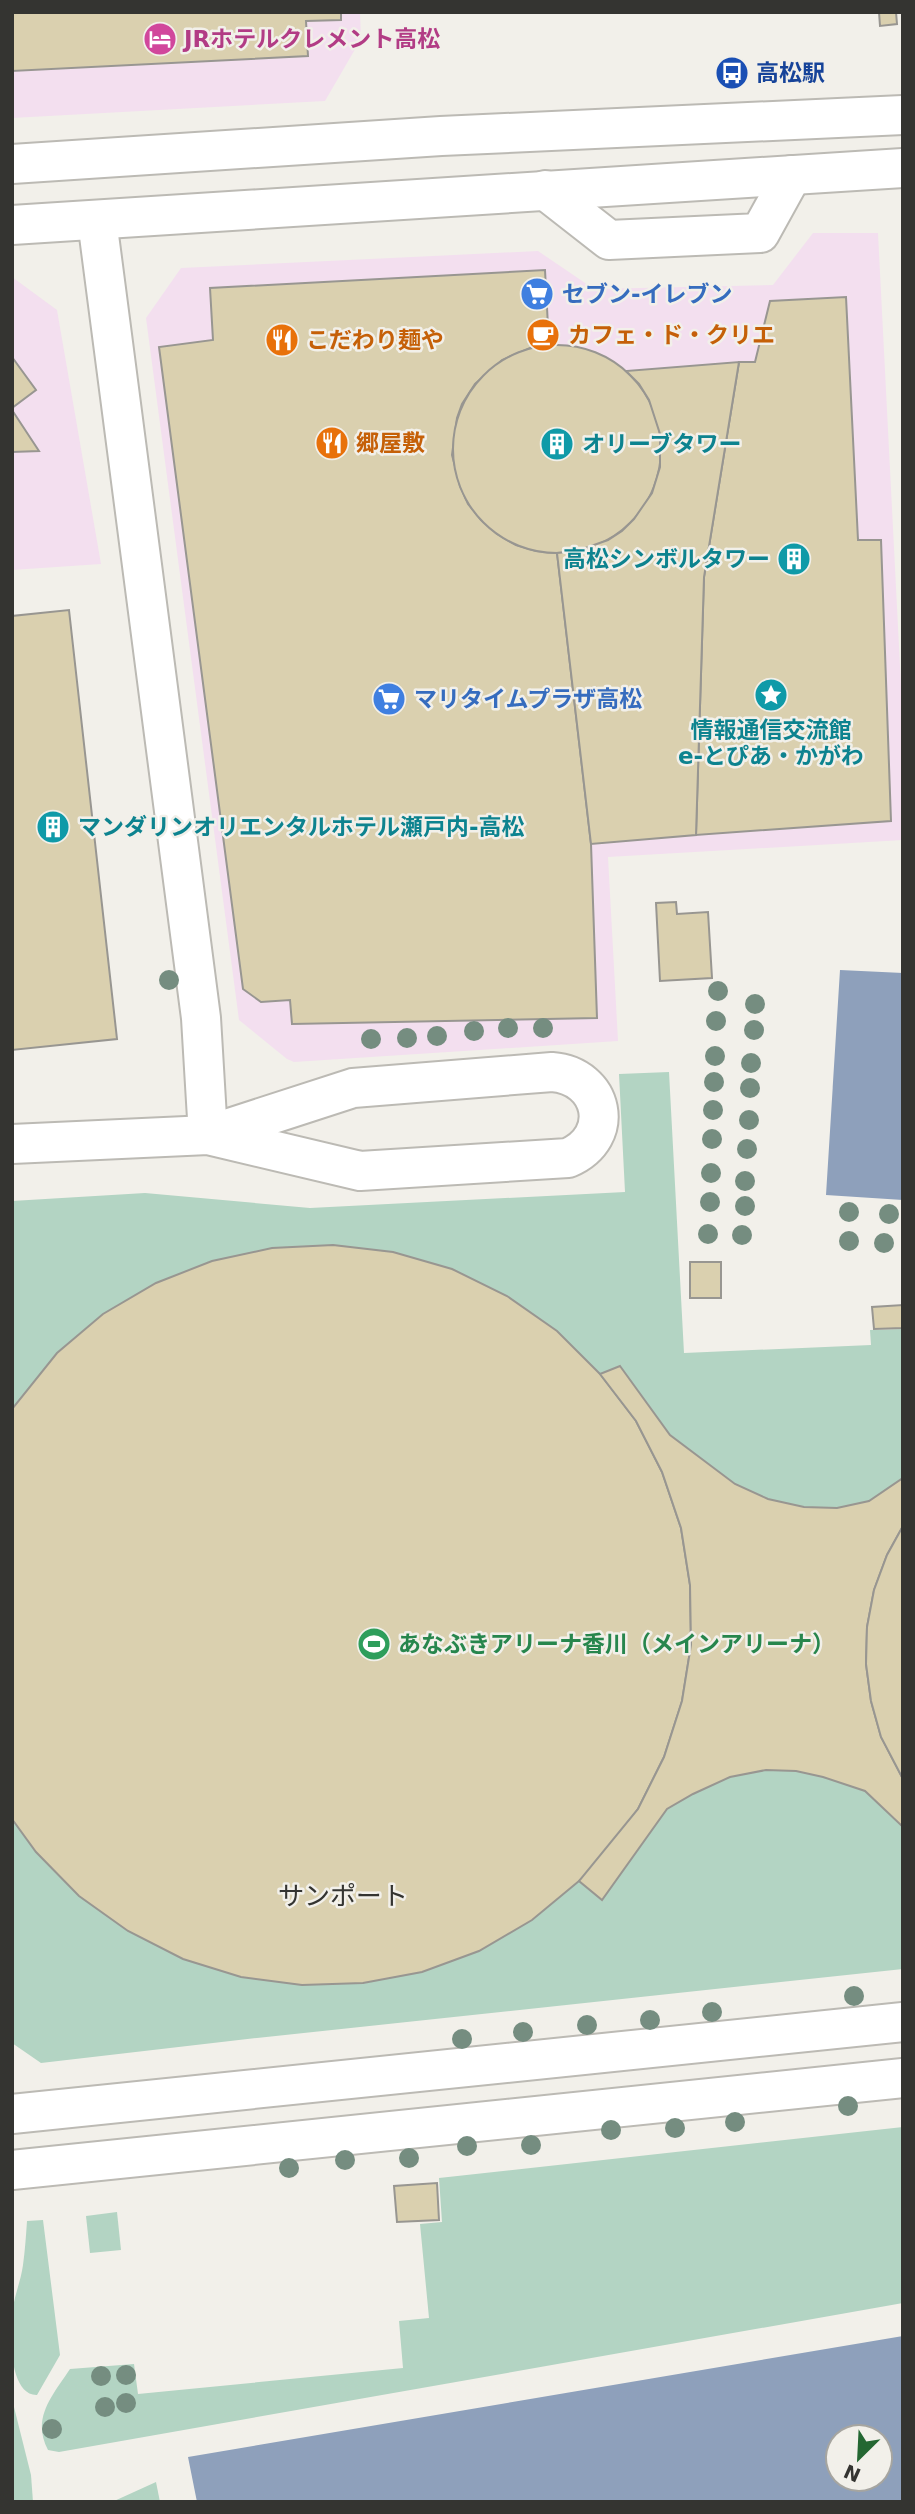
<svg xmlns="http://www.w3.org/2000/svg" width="915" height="2514" viewBox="0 0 915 2514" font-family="'DejaVu Sans','Noto Sans JP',sans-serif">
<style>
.commercial{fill:#f3dfef}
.green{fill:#b3d4c3}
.water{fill:#8ea0bb;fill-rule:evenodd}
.building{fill:#dad0af;stroke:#989691;stroke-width:2}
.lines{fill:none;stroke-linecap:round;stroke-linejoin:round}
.minor-casing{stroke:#bcbab4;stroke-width:42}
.minor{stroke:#fff;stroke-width:38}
.tree{fill:#758d80}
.labels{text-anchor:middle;stroke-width:5;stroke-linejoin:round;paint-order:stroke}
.hotel-label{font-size:23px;font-weight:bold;fill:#b23c85;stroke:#f2f0ea;text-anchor:start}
.transit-label{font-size:23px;font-weight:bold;fill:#164399;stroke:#f2f0ea;text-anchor:start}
.shop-label{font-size:23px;font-weight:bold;fill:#366cbe;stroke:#f2f0ea;text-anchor:start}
.food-label{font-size:23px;font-weight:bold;fill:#c56008;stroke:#f2f0ea;text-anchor:start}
.culture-label{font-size:23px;font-weight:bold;fill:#0d838f;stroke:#f2f0ea;text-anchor:start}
.leisure-label{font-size:23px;font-weight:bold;fill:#27864d;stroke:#f2f0ea;text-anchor:start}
.quarter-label{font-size:26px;fill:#343431;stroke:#f2f0ea}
</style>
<rect width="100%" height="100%" fill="#f2f0ea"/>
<g class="commercial">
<path d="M12 12H360L361 39 325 101 12 118Z"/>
<path d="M813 233H878L903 725V840L608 857 618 1041 294 1062 287 1059 239 1020 146 318 181 268 538 251 594 289 773 285Z"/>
<path d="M12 277 57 310 101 564 12 570Z"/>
</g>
<g class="green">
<path d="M669 1072 684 1353 871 1345 870 1330 903 1329V1969L257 2038 41 2063 12 2043V1201L145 1193 310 1208 625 1192 619 1074Z"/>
<path d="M903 2127V2303L59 2452 48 2450C31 2418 53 2395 70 2369L134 2364 138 2394 403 2368 399 2321 429 2318 420 2224 442 2222 439 2178Z"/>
<path d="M117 2212 121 2250 90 2253 86 2216Z"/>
<path d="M43 2220 60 2355 37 2395C8 2396 9 2328 13 2308 15 2294 21 2280 23 2265 25 2250 26 2236 27 2221Z"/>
<path d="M12 2399 31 2475 33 2502H12Z"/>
<path d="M156 2482 160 2502H112Z"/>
</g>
<g class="water">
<path d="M840 970 903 973V1200L826 1195Z"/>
<path d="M903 2336V2502H197L188 2457ZM838 2437H880V2479H838Z"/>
</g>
<g class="building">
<path d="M12 12H341V20L306 21 308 56 12 71Z"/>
<path d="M879 12H896L897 24 880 26Z"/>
<path d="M545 270 549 345 530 348 502 360 475 384 462 404 457 418 452 455 460 486 468 504 481 520 497 534 516 545 536 551 557 553 591 844 597 1018 292 1024 290 1000 261 1002 243 989 159 347 213 340 210 288Z"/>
<path d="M846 297 858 540H881L891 821 696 835 704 577 739 362H755L770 301Z"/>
<circle cx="557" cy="449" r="104"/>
<path d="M12 357 36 390 12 408Z"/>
<path d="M739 362 704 577 696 835 591 844 557 553 577 551 608 540 622 531 634 519 652 493 660 467V434L649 400 639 384 626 371Z"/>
<path d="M12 410 39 451 12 452Z"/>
<path d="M69 610 117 1039 12 1050V616Z"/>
<path d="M676 902 677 914 708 912 712 978 660 981 656 903Z"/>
<path d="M333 1245 393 1252 452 1269 507 1296 557 1331 600 1374 636 1421 662 1472 681 1528 690 1585 691 1645 682 1701 664 1757 638 1809 600 1861 579 1881 532 1920 479 1951 422 1972 363 1983 302 1985 241 1977 183 1959 128 1931 79 1896 36 1852 12 1819V1409L57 1353 103 1314 156 1283 212 1261 272 1248Z"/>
<rect x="690" y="1262" width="31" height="36"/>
<path d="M903 1305V1328L874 1329 872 1307Z"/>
<path d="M620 1366 670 1435 735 1484 768 1499 804 1507 837 1508 869 1501 903 1478V1526L887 1555 874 1590 867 1627 866 1664 871 1701 881 1737 903 1779V1827L865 1791 823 1777 796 1771 766 1770 730 1777 693 1794 667 1809 602 1900 579 1881 638 1809 664 1757 682 1701 691 1645 690 1585 681 1528 662 1472 636 1421 600 1374Z"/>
<path d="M903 1526V1779L881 1737 871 1701 866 1664 867 1627 874 1590 887 1555Z"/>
<path d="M437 2183 439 2220 397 2222 394 2186Z"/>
</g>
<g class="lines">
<defs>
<g id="minor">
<path d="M12 164 441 136 903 115"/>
<path d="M545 190 609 240 760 233 792 175"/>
<path d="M97 220 201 1018 208 1135"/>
<path d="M12 225 903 168"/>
<path d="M12 1144 208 1135 353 1088 552 1072C604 1076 617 1137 568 1158L360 1171 208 1135"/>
<path d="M12 2114 903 2022"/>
<path d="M12 2170 903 2078"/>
</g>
</defs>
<use href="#minor" class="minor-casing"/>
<use href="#minor" class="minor"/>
</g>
<g class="tree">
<circle cx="169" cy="980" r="10"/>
<circle cx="718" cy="991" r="10"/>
<circle cx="755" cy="1004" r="10"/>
<circle cx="716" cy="1021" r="10"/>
<circle cx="508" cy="1028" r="10"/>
<circle cx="543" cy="1028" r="10"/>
<circle cx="754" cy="1030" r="10"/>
<circle cx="474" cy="1031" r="10"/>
<circle cx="437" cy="1036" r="10"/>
<circle cx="407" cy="1038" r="10"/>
<circle cx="371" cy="1039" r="10"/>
<circle cx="715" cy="1056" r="10"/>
<circle cx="751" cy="1063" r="10"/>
<circle cx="714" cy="1082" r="10"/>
<circle cx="750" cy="1088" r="10"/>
<circle cx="713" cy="1110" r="10"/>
<circle cx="749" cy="1120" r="10"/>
<circle cx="712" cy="1139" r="10"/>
<circle cx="747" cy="1149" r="10"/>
<circle cx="711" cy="1173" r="10"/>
<circle cx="745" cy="1181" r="10"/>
<circle cx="710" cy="1202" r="10"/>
<circle cx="745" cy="1206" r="10"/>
<circle cx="849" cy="1212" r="10"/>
<circle cx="889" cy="1214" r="10"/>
<circle cx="708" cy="1234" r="10"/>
<circle cx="742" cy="1235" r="10"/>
<circle cx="849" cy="1241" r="10"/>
<circle cx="884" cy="1243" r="10"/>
<circle cx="854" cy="1996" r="10"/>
<circle cx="712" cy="2012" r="10"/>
<circle cx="650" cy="2020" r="10"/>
<circle cx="587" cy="2025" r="10"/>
<circle cx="523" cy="2032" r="10"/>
<circle cx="462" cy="2039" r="10"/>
<circle cx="848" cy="2106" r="10"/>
<circle cx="735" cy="2122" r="10"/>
<circle cx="675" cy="2128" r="10"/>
<circle cx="611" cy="2130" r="10"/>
<circle cx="531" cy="2145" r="10"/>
<circle cx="467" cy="2146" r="10"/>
<circle cx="409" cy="2158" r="10"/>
<circle cx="345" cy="2160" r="10"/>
<circle cx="289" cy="2168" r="10"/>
<circle cx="126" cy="2375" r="10"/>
<circle cx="101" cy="2376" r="10"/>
<circle cx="126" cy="2403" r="10"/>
<circle cx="105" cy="2407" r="10"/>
<circle cx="52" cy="2429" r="10"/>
</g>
<defs>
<symbol id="hotel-disc" viewBox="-11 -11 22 22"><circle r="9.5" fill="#d1479c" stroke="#f2f0ea"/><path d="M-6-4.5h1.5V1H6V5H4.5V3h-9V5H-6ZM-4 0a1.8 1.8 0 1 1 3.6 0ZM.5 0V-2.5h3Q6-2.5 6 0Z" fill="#fff"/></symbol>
<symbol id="bus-disc" viewBox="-11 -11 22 22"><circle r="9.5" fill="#1a4fb4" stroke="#f2f0ea"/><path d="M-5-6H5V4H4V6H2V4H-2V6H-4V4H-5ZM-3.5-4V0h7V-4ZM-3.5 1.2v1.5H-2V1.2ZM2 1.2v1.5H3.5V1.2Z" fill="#fff"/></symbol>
<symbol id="supermarket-disc" viewBox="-11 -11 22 22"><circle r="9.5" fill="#3f7fe0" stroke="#f2f0ea"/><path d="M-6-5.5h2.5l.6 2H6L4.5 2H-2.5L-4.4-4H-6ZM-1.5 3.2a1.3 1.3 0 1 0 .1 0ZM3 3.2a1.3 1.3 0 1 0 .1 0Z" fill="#fff"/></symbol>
<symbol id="cafe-disc" viewBox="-11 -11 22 22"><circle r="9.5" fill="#e8710a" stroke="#f2f0ea"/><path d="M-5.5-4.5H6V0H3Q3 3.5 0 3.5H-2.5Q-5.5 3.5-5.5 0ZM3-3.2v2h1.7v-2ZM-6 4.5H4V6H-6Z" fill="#fff"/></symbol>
<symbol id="restaurant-disc" viewBox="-11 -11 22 22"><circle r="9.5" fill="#e8710a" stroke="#f2f0ea"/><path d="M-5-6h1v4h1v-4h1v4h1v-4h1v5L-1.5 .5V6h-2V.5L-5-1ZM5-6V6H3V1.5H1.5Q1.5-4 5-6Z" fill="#fff"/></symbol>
<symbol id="building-disc" viewBox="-11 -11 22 22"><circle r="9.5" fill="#0f9aa8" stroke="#f2f0ea"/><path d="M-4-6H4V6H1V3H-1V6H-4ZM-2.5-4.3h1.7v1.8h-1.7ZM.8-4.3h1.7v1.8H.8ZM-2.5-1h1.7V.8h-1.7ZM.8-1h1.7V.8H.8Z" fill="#fff"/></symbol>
<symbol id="sight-disc" viewBox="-11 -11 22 22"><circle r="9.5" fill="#0f9aa8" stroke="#f2f0ea"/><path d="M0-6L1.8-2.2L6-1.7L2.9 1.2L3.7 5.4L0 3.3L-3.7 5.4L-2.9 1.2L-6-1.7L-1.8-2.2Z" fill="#fff"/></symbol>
<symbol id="stadium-disc" viewBox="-11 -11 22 22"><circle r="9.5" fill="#2e9e5b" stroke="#f2f0ea"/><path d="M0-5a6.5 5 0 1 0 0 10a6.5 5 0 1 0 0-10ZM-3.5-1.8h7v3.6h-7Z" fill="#fff"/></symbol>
</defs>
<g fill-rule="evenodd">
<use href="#hotel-disc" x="141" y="20" width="38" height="38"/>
<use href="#bus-disc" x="713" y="54" width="38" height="38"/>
<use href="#supermarket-disc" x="518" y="275" width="38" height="38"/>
<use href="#cafe-disc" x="524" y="316" width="38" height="38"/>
<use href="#restaurant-disc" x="263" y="321" width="38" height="38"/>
<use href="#restaurant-disc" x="313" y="424" width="38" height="38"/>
<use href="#building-disc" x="538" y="425" width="38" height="38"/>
<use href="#building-disc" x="775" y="540" width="38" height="38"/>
<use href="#sight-disc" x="752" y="676" width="38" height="38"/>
<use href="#supermarket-disc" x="370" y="680" width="38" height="38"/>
<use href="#building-disc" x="34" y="808" width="38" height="38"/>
<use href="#stadium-disc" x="355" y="1625" width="38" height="38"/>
</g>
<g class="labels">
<g class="hotel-label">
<text x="184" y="47">JRホテルクレメント高松</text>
</g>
<g class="transit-label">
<text x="756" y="81">高松駅</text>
</g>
<g class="shop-label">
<text x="562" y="302">セブン-イレブン</text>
<text x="414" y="707">マリタイムプラザ高松</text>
</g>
<g class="food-label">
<text x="568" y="343">カフェ・ド・クリエ</text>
<text x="306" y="348">こだわり麺や</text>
<text x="356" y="451">郷屋敷</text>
</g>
<g class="culture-label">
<text x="582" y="452">オリーブタワー</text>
<text x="770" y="567" text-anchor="end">高松シンボルタワー</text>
<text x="771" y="738" text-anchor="middle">情報通信交流館<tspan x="771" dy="26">e-とぴあ・かがわ</tspan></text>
<text x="78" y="835">マンダリンオリエンタルホテル瀬戸内-高松</text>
</g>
<g class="leisure-label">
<text x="398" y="1652">あなぶきアリーナ香川（メインアリーナ）</text>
</g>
<g class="quarter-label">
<text x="343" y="1905">サンポート</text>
</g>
</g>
<rect width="915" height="2514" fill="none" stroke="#343431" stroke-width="28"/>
<g transform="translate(859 2458) rotate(204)"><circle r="33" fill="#f2f0ea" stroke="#a6a5a0" stroke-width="2"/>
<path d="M0-5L12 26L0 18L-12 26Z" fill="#246732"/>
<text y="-10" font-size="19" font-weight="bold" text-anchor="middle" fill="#343431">N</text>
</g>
</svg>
